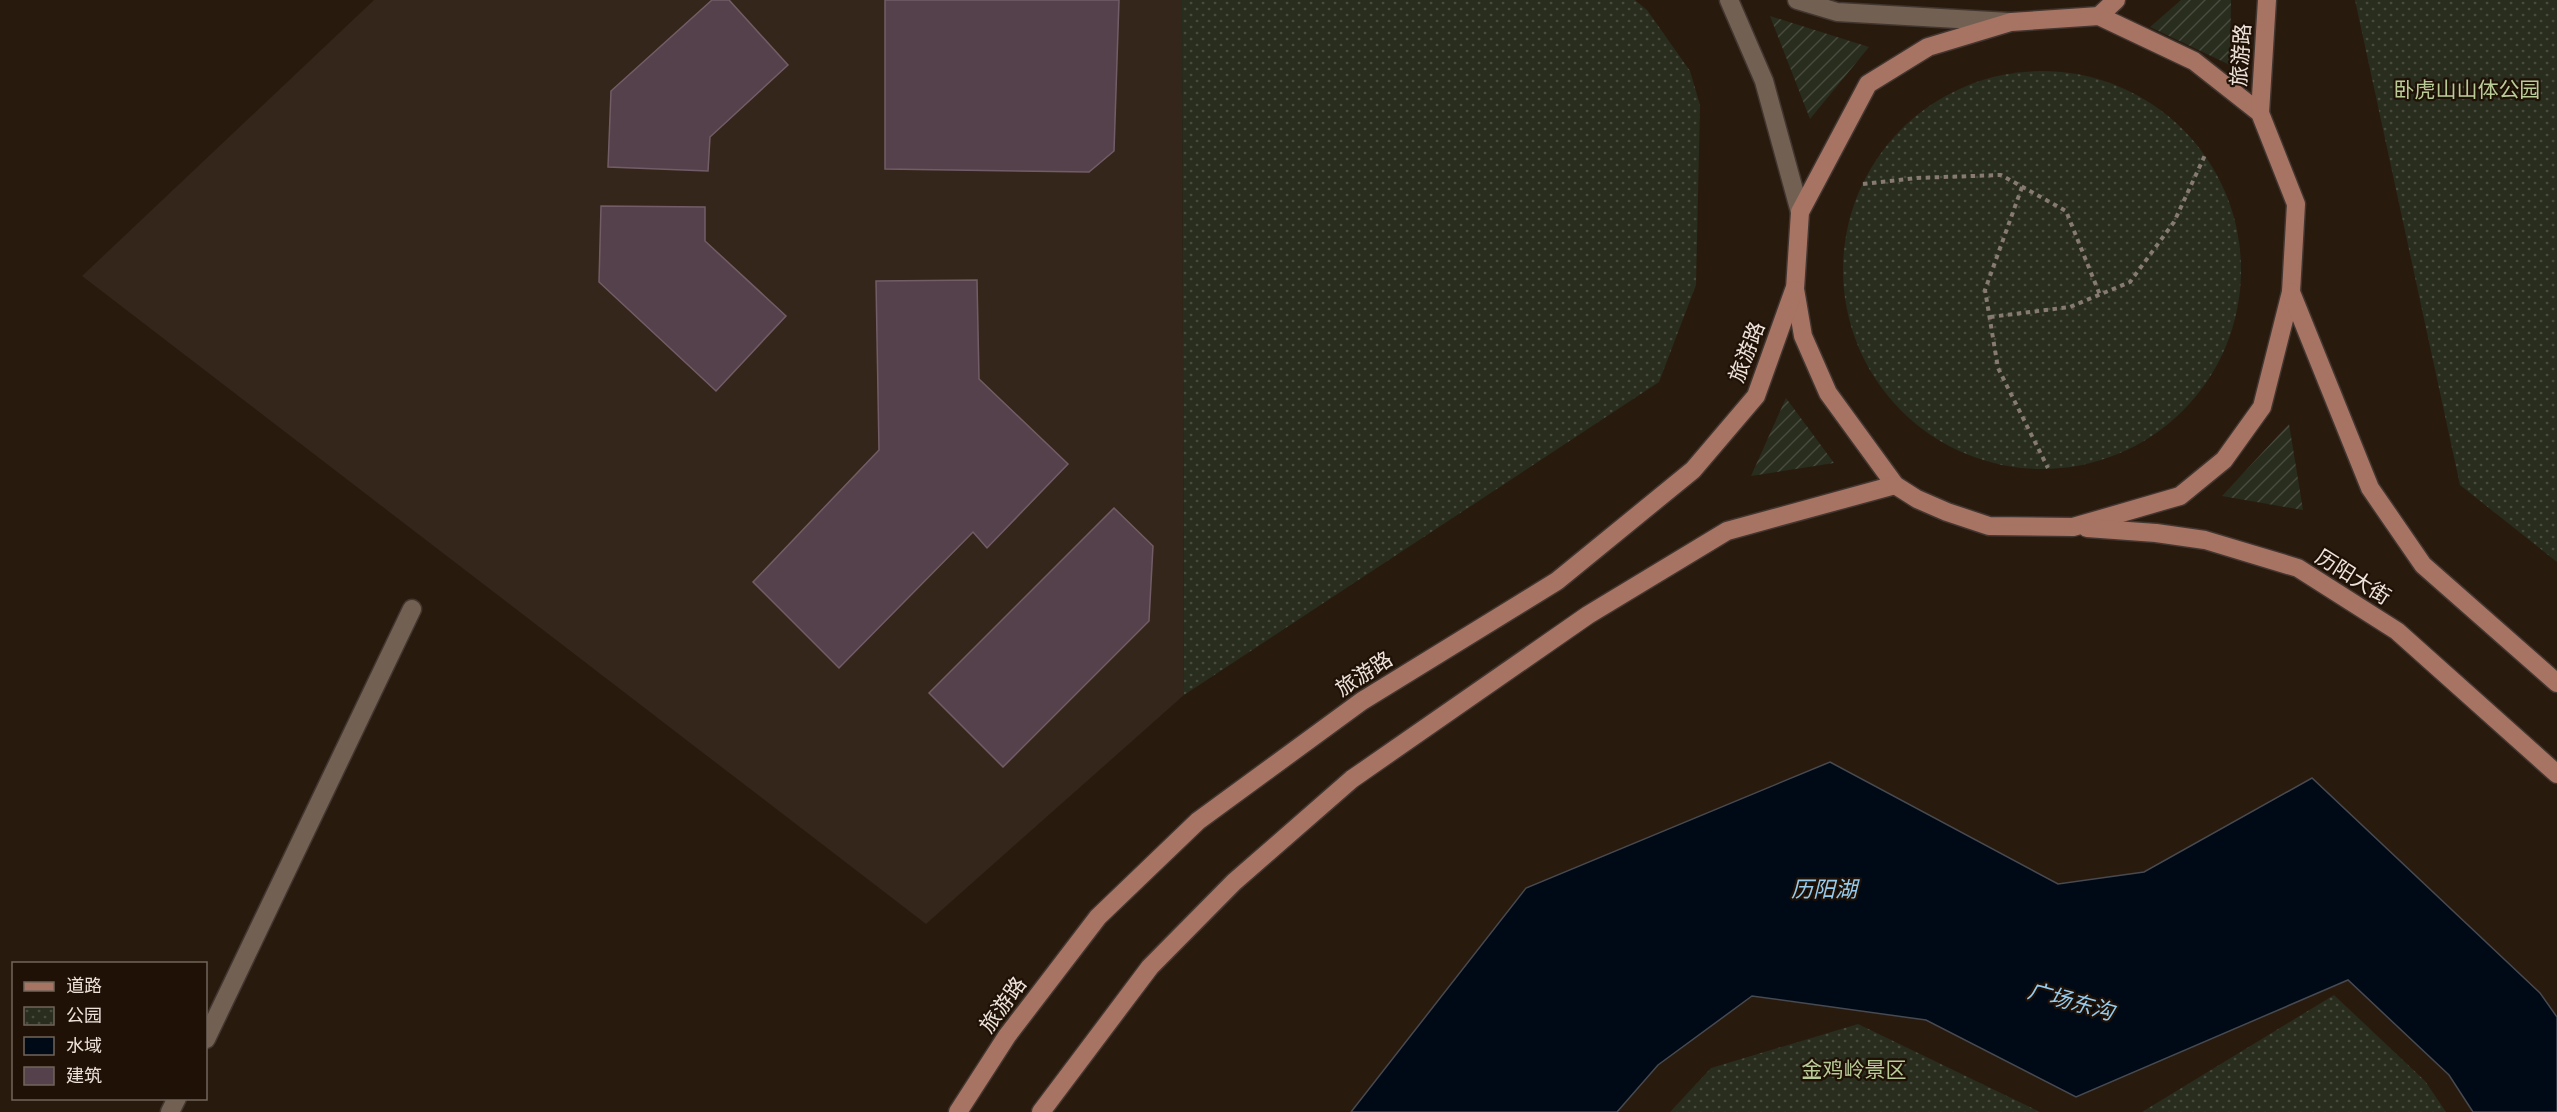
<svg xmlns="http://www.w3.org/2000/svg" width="2557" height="1112" viewBox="0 0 2557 1112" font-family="'IBM Plex Sans','Noto Sans SC',sans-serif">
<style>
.commercial{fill:#34261a}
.park{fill:url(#park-dots)}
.garden{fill:url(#garden-furrows)}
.water{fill:#000916;stroke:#474a51;stroke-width:1.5}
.building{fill:#55414c;stroke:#725d67;stroke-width:1.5}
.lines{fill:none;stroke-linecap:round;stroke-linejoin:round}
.minor-casing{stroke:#423630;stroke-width:21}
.major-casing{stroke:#423630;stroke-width:21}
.path{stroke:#877a70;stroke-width:4;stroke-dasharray:4.5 4.5;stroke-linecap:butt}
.minor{stroke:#726052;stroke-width:18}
.major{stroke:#a77363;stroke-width:18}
.labels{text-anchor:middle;stroke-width:4.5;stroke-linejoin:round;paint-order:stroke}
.street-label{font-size:21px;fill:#eee3db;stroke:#1f1106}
.park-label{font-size:21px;fill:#b9cc98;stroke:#1f1106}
.water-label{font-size:22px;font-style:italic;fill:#95cbed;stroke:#1f1106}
</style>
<defs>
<pattern id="park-dots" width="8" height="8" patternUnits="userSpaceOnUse" patternTransform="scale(1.5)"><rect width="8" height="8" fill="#282d1e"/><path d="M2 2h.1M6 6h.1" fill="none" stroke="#484b3e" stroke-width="1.8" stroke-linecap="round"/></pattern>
<pattern id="garden-furrows" width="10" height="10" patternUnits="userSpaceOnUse" patternTransform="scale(1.5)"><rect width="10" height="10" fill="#282d1e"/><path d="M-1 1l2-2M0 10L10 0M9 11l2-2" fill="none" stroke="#484b3e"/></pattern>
</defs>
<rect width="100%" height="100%" fill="#291a0e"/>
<path class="commercial" d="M374 0H1182L1184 695 926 924 82 276Z"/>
<g class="park">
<path d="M1182 0H1635L1647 10 1690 71 1700 105 1696 285 1659 382 1184 695Z"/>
<path d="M2355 0H2557V562L2460 485Z"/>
<circle cx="2042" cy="270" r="199"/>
<path d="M2334 995 2425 1081 2446 1112H2142Z"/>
<path d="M1858 1024 2040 1112H1670L1711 1068Z"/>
</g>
<g class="garden">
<path d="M2181 0H2231L2230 65 2150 27Z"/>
<path d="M1770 16 1869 47 1810 119Z"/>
<path d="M1786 398 1834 463 1751 476Z"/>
<path d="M2289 424 2303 510 2222 496Z"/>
</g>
<path class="water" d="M1830 762 2058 884 2144 872 2312 778 2540 993 2557 1017V1112H2473L2449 1075 2348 980 2076 1097 1926 1020 1752 996 1658 1065 1617 1112H1351L1526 888Z"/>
<g class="building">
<path d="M712 0H729L788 65 710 137 708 171 608 167 611 91Z"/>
<path d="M885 0H1119L1114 151 1089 172 885 169Z"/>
<path d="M601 206 705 207V241L786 316 716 391 599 282Z"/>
<path d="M977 280 979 379 1068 464 987 548 973 532 839 668 753 582 879 450 876 281Z"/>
<path d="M1114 508 1153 546 1149 621 1003 767 929 693Z"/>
</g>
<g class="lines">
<defs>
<g id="minor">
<path d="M1729 0 1764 81 1800 212"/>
<path d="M1797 0 1837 12 2009 22"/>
<path d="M206 1039 412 609"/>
<path d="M170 1112 177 1098"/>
</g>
<g id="major">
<path d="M2099 16 2194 61 2260 113 2296 204 2291 292 2262 407 2224 460 2180 496 2073 527 1989 526 1947 512 1917 499 1895 485 1828 393 1803 336 1795 289 1800 212 1868 84 1928 47 2011 22Z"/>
<path d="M2099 16 2116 0"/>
<path d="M2260 113 2267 0"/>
<path d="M2291 292 2370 488 2423 565 2557 683"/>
<path d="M2087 528 2156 533 2205 540 2298 568 2397 631 2557 774"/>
<path d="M958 1112 1007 1036 1098 917 1198 821 1362 701 1557 581 1693 470 1756 396 1794 290"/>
<path d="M1041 1112 1150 967 1234 882 1352 779 1588 615 1727 531 1895 485"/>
</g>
</defs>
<use href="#minor" class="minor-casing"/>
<use href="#major" class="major-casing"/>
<g class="path">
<path d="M1863 184 1916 178 2001 175 2066 211 2100 295"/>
<path d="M2022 187 1985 290 1998 368 2048 468"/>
<path d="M1990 317 2070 307 2130 282 2174 222 2206 153"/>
</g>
<use href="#minor" class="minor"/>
<use href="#major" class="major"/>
</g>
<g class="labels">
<g class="street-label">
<text transform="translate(2241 55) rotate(-86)" y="7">旅游路</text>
<text transform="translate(1747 352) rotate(-69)" y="7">旅游路</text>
<text transform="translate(2353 577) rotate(32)" y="7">历阳大街</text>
<text transform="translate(1364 674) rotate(-33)" y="7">旅游路</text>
<text transform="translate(1003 1005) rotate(-54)" y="7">旅游路</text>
</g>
<g class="park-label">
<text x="2467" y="97">卧虎山山体公园</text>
<text x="1854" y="1077">金鸡岭景区</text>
</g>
<g class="water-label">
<text x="1824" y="897">历阳湖</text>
<text transform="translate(2071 1001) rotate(15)" y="8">广场东沟</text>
</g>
</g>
<rect x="12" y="962" width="195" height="138" fill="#1f1106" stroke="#72655b" stroke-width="1.5"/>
<rect x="24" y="982" width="30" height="9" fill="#a77363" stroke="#72655b" stroke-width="1.5"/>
<text x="66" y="992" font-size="18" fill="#eee3db">道路</text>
<rect x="24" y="1007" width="30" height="18" fill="url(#park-dots)" stroke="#72655b" stroke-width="1.5"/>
<text x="66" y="1022" font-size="18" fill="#eee3db">公园</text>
<rect x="24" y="1037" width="30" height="18" fill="#000916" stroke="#72655b" stroke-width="1.5"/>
<text x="66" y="1052" font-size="18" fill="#eee3db">水域</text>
<rect x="24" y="1067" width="30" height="18" fill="#55414c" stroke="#72655b" stroke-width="1.5"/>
<text x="66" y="1082" font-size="18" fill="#eee3db">建筑</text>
</svg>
